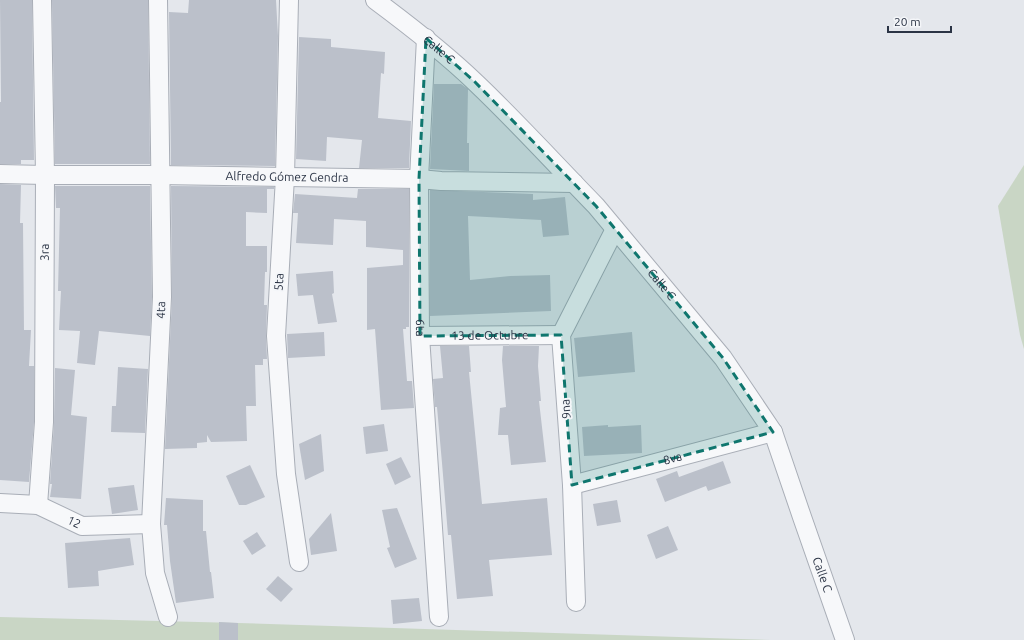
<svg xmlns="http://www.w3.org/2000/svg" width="1024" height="640" viewBox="0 0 1024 640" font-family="Ubuntu,sans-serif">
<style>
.green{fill:#c9d6c5}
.building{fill:#bbc0ca}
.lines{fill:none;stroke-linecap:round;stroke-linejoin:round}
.street-casing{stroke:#a9aeb7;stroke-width:20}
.street{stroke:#f7f8fa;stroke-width:18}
.marked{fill:#0f766e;fill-opacity:0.2;stroke:#0f766e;stroke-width:3;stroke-dasharray:8 5;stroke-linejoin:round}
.labels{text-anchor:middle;stroke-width:4;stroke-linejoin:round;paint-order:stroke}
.street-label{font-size:12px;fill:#2b3445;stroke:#f4f6f9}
</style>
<rect width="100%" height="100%" fill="#e4e7ec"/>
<g class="green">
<path d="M1024 165V349L1020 335 998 206Z"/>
<path d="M0 617 238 623 771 640H0Z"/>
</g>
<g class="building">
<path d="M0 0H32L34 160H21V164H0V102H1Z"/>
<path d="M52 0H148L150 164H55Z"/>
<path d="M189 0H276L278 36 275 166 171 165 169 12 188 13Z"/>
<path d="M299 37 331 39V47L385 52 384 74 381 73 378 118 411 121 409 168H359L362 140 327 137 326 161 296 159Z"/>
<path d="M434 84H461L468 89 467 143H469V171L430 169Z"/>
<path d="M0 184 21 185 20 223H23L24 330H31L29 366H34V422L29 482 0 480Z"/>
<path d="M55 186H150L152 297 150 336 99 331 95 365 77 363 80 331 59 330 61 291H58L60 208H56Z"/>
<path d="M171 186 274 187V189H267V213L246 212V246H267V272H265L264 305H267L266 337 267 359H263V365H255L256 406H246L247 441 211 442 207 435V442L197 443V448L165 449 172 298Z"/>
<path d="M358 189H409V327H406V329H403L407 381H412L414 408 381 410 375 329 367 330V268L403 265V250L366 247V221L334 219 333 245 296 243 298 213H293L295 194 357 198Z"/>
<path d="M430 190 533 194V200L565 197 569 235 543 237 541 220 468 216 470 280 510 276 550 275 551 311 430 316Z"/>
<path d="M333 271 334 293 332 294 337 322 318 324 313 295 298 296 296 274Z"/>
<path d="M324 332 325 356 288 358 287 334Z"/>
<path d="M632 332 635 372 578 377 574 338Z"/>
<path d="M440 346H469L471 372H469L482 504 547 498 552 555 489 560 493 596 457 599 451 535H448L442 463 437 407H435L433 379 443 378Z"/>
<path d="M503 346H539L538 366 541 401H539L546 462 511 465 508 435H498L500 408 506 407 502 360Z"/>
<path d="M118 367 148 369 145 433 111 432 112 406H116Z"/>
<path d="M55 368 75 370 71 415 87 417 81 499 50 497 52 484H50L54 423Z"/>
<path d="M384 424 388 451 366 454 363 427Z"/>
<path d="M608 425V427L641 425 642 453 584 456 582 427Z"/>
<path d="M321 434 324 471 305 480 299 444Z"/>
<path d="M401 457 411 477 395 485 386 464Z"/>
<path d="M723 461 731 483 708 491 706 486 665 502 656 479 677 471 679 477Z"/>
<path d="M250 465 265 497 246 505H239L226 476Z"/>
<path d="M134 485 138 510 112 514 108 488Z"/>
<path d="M166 498 203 500V531H206L210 572H211L214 598 176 603 170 561 167 525H164Z"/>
<path d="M617 500 621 522 597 526 593 504Z"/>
<path d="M397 508 417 559 395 568 387 548 390 547 382 510Z"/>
<path d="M331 513 337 551 311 555 309 539Z"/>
<path d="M668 526 678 550 656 559 647 535Z"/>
<path d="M257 532 266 546 252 555 243 541Z"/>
<path d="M130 538 134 565 98 571 99 586 68 588 65 543Z"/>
<path d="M278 576 293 589 281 602 266 589Z"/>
<path d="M419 598 422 621 393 624 391 600Z"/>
<path d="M219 622 238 623V640H219Z"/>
</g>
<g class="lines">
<defs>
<g id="street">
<path d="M158 0 162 297 151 524 155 573 168 617"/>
<path d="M289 0 285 177 276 336 286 474 299 562"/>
<path id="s1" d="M375 0C410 26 444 52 476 83 517 122 556 165 596 206L723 358 773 432 802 517 845 640"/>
<path id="s2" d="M426 38 419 179 420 336 439 617"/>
<path id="s3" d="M0 174 45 175H159L419 179 441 181 574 183"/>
<path id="s4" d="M420 336 561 335"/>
<path id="s5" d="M572 485 773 432"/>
<path id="s6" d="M0 503 38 505 82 526 151 524"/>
<path id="s7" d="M38 505 44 422 45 175 42 0"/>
<path d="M576 602 572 485 561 335 615 229"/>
</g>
</defs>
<use href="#street" class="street-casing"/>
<use href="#street" class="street"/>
</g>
<path class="marked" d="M426 38 475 82 596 206 723 358 773 432 572 485 561 335 420 336 419 179Z"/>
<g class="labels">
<g class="street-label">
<text dy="4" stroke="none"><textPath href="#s1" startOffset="81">Calle C</textPath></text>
<text dy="4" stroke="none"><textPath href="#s3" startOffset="287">Alfredo Gómez Gendra</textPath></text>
<text dy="4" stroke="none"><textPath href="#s7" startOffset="253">3ra</textPath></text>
<text transform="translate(279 282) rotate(-87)" y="4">5ta</text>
<text dy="4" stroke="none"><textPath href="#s1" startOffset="405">Calle C</textPath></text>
<text transform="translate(161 310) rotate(-88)" y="4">4ta</text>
<text dy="4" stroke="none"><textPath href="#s2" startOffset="290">6ta</textPath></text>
<text dy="4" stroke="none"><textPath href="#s4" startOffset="70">13 de Octubre</textPath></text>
<text transform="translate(566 409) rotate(-94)" y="4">9na</text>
<text dy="4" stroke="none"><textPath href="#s5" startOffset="104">8va</textPath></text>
<text dy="4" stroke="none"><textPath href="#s6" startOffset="78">12</textPath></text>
<text dy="4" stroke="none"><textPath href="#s1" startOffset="741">Calle C</textPath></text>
</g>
</g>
<path d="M888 26v6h63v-6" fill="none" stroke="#2b3445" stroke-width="2"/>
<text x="894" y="26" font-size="12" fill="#2b3445" stroke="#f4f6f9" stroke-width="3" paint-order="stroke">20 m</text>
</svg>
